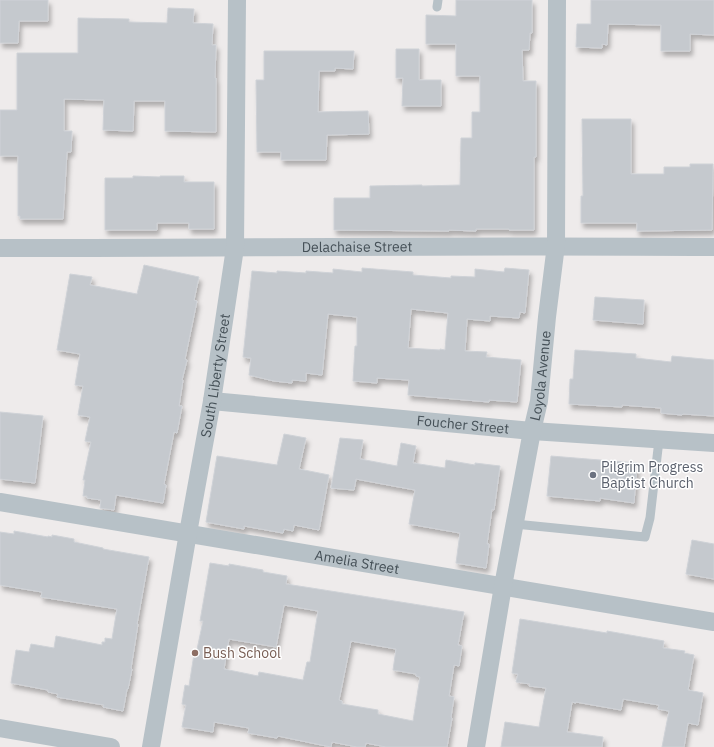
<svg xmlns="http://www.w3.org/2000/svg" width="714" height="747" viewBox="0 0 714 747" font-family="'IBM Plex Sans',sans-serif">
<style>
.building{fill:#c5c9ce;stroke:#cfd2d7;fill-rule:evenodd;filter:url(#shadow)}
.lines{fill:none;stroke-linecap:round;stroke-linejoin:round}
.lane{stroke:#b7c1c7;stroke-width:9}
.street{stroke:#b7c1c7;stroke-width:18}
.worship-dot{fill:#6b7280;stroke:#fff;stroke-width:1.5}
.education-dot{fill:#8d6e63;stroke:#fff;stroke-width:1.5}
.labels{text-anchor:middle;stroke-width:3;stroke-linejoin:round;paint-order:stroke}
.street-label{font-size:14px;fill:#455057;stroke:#fff}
.worship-label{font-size:14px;fill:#5b616d;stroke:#fff;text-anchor:start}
.education-label{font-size:14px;fill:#785e54;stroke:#fff;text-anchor:start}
</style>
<defs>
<filter id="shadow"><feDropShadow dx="2.5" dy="4.5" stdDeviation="2" flood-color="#0004"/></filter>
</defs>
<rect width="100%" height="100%" fill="#eeebeb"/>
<g class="building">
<path d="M0 0H48V21H19L18 43H0Z"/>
<path d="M456 0H532V33H530L529 50H522L523 81H536V157H534V230H509V229H476V231L449 230V231L334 230V198H370V186L422 185V186L460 185 461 138H472V112H480V76H456V44H426V15L456 16Z"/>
<path d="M591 0H714V35L690 34V51H661V25L608 24 607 45 602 44V48L576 47 577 24H591Z"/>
<path d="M168 8 194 9 193 23 213 24 212 45H216L215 78H216V132L165 131V101H134L133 131 103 130 104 100 64 99V131H72L71 152H67L63 219H20V216H18V156H0V110H17V53H78V18L129 19V22L167 23Z"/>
<path d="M396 49H419V80H441V106H402L403 78H396Z"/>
<path d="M264 51H354L353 69 335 68V71H319L318 112 368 111 369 134 327 135 326 160H281V152H257L256 80H264Z"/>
<path d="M582 119H631V174H664V167H690V164H713L712 230 637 231V223H581V196H583Z"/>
<path d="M133 176 160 177V176H184V182H214V229H189V223H157V230H105V178H133Z"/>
<path d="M144 265 199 277 194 300 197 301 185 359 187 360 182 380H183L179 406H182L177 433 174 432 164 484 166 485 163 503 116 495 114 510 100 508 101 500 87 498V496H83L85 480H83L91 442 85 441 90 417 78 415 83 386 75 385 80 354 57 350 70 274 92 277 90 285 137 294Z"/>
<path d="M362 268 413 272V275L451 278V276L475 277V269L504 272 505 268 529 270 525 313 520 312 519 318 490 316V321L467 319 465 351 487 352 486 357 521 360 517 402 489 400V402L408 395 409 380 377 378V383L353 381 355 346H357V317L328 314 322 375 306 373V381L292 380V383L274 381 249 375 251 358 243 357 252 271 277 273V271L306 273V271L333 273V269L362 272ZM411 309 448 313 445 350 440 349V350L408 348Z"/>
<path d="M595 297 644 300 643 324 593 320Z"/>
<path d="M575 350 636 354V358L671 362 672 356 714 360V416L683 414 682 415 661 413V408L622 405V407L569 404 570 379H573Z"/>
<path d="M0 412 43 416 35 483 0 479Z"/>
<path d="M284 434 306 438 299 469 329 475 319 530 294 525 293 531 284 529 283 533 244 526V529L206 522 217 456 277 465Z"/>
<path d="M340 438 363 440 360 459 397 466 401 443 416 446 413 463 445 468 446 460 475 465V463L500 466 494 510 492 509 487 544H489L486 568 456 563 460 533 409 524 415 490 356 479 354 490 331 488Z"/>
<path d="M551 456 637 463 634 503 600 498V501L547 496Z"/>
<path d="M14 531 48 537V536L52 537V535L74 539V542L103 548V549L149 557 137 624H138L131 668 132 669 128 689H127L123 711 103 707 104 705 57 697 58 694 48 692V690L11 683 16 650 29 652 31 644 54 648 56 636 102 645V642H105V638L112 639 117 609 41 597 42 592 0 585V532L14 534Z"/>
<path d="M692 540 714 544V579L686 574Z"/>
<path d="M210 563 229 566V564L263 570V572L287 576 286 584 464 612 458 645 462 646 459 666 454 665 449 696 454 697 451 717 452 718 447 747H386L366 743 365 747H357L332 742 331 747 278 736 277 738 248 733 249 728 214 722 213 732 182 727 186 705 182 704 185 685 189 686 194 654H196L203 621H200ZM284 605 318 611 310 662H307L303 680 259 672 258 676 224 669 229 639 276 647ZM351 641 396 649 393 670 416 674V676L420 677 413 721 378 714V710L342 704V701L339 700Z"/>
<path d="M520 619 607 633V631L664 641 663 648 685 651 684 653 694 655 688 690 703 693 698 725 688 723 684 747H662L669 711 658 709 659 705 623 699 621 710 576 702V703L572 702 567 732 603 737 602 747H501L505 722 539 727 546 688 529 686 530 684 516 682 518 674 512 673Z"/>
</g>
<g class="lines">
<g class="lane">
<path d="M437 7 438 0"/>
<path d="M515 524 645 537 650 518 659 440"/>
</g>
<g class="street">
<path id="s1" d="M0 248C238 248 476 245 714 247"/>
<path id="s2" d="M212 401 532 431 714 443"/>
<path id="s3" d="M0 502 714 622"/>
<path d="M0 728 111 747"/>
<path id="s4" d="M151 747 188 533 212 401 235 248 237 0"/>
<path id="s5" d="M476 747 503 586 532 431 539 401 547 317 556 245 557 0"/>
</g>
</g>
<circle class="worship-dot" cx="593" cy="475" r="4"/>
<circle class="education-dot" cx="195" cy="653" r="4"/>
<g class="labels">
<g class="street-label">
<text dy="5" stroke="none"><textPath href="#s1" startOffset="357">Delachaise Street</textPath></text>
<text dy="5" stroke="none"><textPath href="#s4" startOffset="377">South Liberty Street</textPath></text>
<text dy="5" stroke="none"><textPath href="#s5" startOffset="377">Loyola Avenue</textPath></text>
<text dy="5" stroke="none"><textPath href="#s2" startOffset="252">Foucher Street</textPath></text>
<text dy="5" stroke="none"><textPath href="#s3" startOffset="362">Amelia Street</textPath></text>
</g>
<g class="worship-label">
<text x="601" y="472">Pilgrim Progress<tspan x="601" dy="16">Baptist Church</tspan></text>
</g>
<g class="education-label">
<text x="203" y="658">Bush School</text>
</g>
</g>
</svg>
